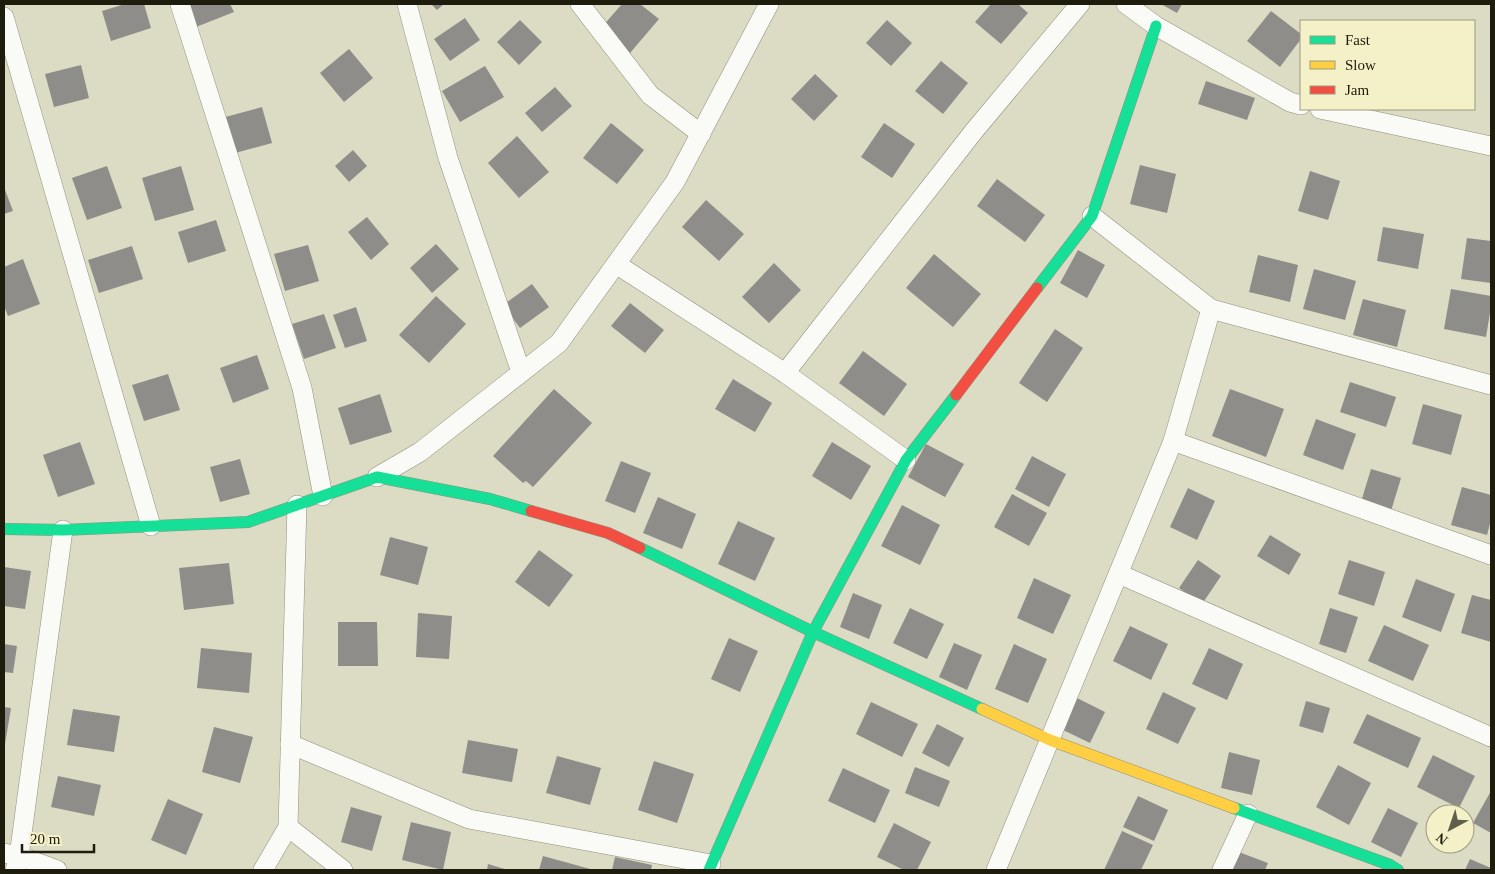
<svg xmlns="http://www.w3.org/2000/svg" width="1495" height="874" viewBox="0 0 1495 874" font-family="Georgia,serif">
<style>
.building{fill:#8e8d89}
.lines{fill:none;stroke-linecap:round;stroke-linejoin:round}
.street-casing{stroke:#91907e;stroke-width:20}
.fast-casing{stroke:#91907e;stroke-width:12}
.slow-casing{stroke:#91907e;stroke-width:12}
.jam-casing{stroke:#91907e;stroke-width:12}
.street{stroke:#fafaf6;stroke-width:19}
.fast{stroke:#16e098;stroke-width:11}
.slow{stroke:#ffcf43;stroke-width:11}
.jam{stroke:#f24e42;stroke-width:11}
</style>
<rect width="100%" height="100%" fill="#dcdbc4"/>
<g class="building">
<path d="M125 4H144L151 28 111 41 102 11Z"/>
<path d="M187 4H230L234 12 196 27Z"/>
<path d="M431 4H444L437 10Z"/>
<path d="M622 4H640L659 19 630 53 601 28Z"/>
<path d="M991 4H1018L1028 13 1001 44 975 22Z"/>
<path d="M1161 4H1182L1177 13Z"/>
<path d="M1271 11 1301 34V39L1280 67 1247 41Z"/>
<path d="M465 18 480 40 450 61 434 39Z"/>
<path d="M520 20 542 42 519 65 497 42Z"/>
<path d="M887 20 912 43 891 66 866 43Z"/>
<path d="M349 49 373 78 344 102 320 73Z"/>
<path d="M941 61 968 83 943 114 915 91Z"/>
<path d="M81 65 89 98 54 107 45 74Z"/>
<path d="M485 66 504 97 460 122 442 91Z"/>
<path d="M815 74 838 96 814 121 791 99Z"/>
<path d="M1206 81 1255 98 1247 120 1198 104Z"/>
<path d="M555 87 572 106 542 132 525 113Z"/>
<path d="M262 107 272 143 228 155 218 119Z"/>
<path d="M611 123 644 150 617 184 583 158Z"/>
<path d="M884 123 915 144 892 178 861 157Z"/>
<path d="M517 136 549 172 519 198 488 163Z"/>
<path d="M353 150 367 166 349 182 335 166Z"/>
<path d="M1140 165 1176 174 1167 213 1130 204Z"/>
<path d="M107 166 122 208 87 220 72 178Z"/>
<path d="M181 166 194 210 155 221 142 178Z"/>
<path d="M1310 171 1340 181 1328 220 1298 211Z"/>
<path d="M997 179 1045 215 1025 242 977 206Z"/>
<path d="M4 187 13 211 4 214Z"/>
<path d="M706 200 744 234 719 261 682 227Z"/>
<path d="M367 217 389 244 371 260 348 232Z"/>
<path d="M216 220 226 251 188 263 178 232Z"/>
<path d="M1383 227 1424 234 1418 269 1377 261Z"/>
<path d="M1467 238 1491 241V283L1461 279Z"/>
<path d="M436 244 459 269 432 293 410 268Z"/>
<path d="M308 245 319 281 285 291 274 254Z"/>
<path d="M132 246 143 279 99 293 88 260Z"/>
<path d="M1078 250 1105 265 1087 298 1060 283Z"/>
<path d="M934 254 981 294 953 327 906 288Z"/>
<path d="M1258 255 1298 265 1290 302 1249 292Z"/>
<path d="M23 259 40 304 8 316 4 306V267Z"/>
<path d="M774 263 801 290 769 323 742 297Z"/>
<path d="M1314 269 1356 281 1345 320 1303 309Z"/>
<path d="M532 284 549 307 520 328 503 305Z"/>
<path d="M1451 289 1491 296V307L1486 337 1444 329Z"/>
<path d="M436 296 466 324 429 363 399 335Z"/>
<path d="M1363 299 1406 310 1397 347 1353 335Z"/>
<path d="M630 303 664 330 645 353 611 326Z"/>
<path d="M356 307 367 341 345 348 333 315Z"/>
<path d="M324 314 336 348 304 359 292 324Z"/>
<path d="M1055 329 1083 348 1047 402 1019 383Z"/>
<path d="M863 351 907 384 884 416 839 383Z"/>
<path d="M257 355 269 389 233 403 220 368Z"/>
<path d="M168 374 180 410 144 421 132 385Z"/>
<path d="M733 379 772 403 755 432 715 409Z"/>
<path d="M1350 382 1396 397 1386 427 1340 412Z"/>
<path d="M554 389 592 423 533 487 526 481 523 483 493 456Z"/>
<path d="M1230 389 1284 409 1266 457 1212 436Z"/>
<path d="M380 394 392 432 350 445 338 408Z"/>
<path d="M1423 404 1462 415 1451 455 1412 444Z"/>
<path d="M1316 419 1356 434 1343 470 1303 455Z"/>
<path d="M80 442 95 484 58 497 43 455Z"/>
<path d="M832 442 871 466 851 500 812 476Z"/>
<path d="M926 444 964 464 945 497 908 477Z"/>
<path d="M1032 456 1066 474 1049 507 1015 489Z"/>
<path d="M240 459 250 494 220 502 210 467Z"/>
<path d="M621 461 651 473 635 513 605 501Z"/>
<path d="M1371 469 1401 478 1391 511 1361 502Z"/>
<path d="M1462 487 1491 495V520L1487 535 1451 525Z"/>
<path d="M1188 488 1215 501 1197 540 1170 527Z"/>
<path d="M1012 494 1047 513 1029 546 994 527Z"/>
<path d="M658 497 696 514 682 549 643 533Z"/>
<path d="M902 505 940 525 920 565 881 546Z"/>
<path d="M738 521 775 538 755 581 718 564Z"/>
<path d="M1270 535 1301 554 1289 575 1257 556Z"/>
<path d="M390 537 428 547 418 585 380 575Z"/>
<path d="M539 550 573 575 549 607 515 582Z"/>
<path d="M1198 560 1221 576 1202 604 1179 588Z"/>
<path d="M1349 560 1385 572 1374 606 1338 594Z"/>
<path d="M229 563 234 604 184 610 179 568Z"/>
<path d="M4 567 31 571 25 609 4 606Z"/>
<path d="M1034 578 1071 595 1053 634 1017 618Z"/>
<path d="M1416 579 1455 594 1441 632 1402 617Z"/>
<path d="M853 593 882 605 869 639 840 627Z"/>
<path d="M1472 595 1491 600V642L1461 633Z"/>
<path d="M910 608 944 624 927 659 893 643Z"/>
<path d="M1330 608 1358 617 1346 653 1319 644Z"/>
<path d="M418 613 452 616 449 659 416 657Z"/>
<path d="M338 622H377L378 666H338Z"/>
<path d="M1384 625 1429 645 1413 681 1368 661Z"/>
<path d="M1130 626 1168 644 1151 680 1113 661Z"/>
<path d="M729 638 758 651 740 692 711 679Z"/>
<path d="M954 643 982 655 967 690 939 677Z"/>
<path d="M4 644 17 646 13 673 4 672Z"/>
<path d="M1014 644 1047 659 1028 703 995 689Z"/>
<path d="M201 648 252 653 249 693 197 688Z"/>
<path d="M1209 648 1243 664 1227 700 1192 684Z"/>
<path d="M1163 692 1196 708 1178 744 1146 729Z"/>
<path d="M1077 698 1105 712 1090 743 1061 729Z"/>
<path d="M1306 701 1330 708 1323 733 1299 726Z"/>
<path d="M871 702 918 724 902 757 856 734Z"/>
<path d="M4 707 11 708 5 744H4Z"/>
<path d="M73 709 120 716 114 752 67 745Z"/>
<path d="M1367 714 1421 738 1408 768 1353 743Z"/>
<path d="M937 724 964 738 949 767 922 753Z"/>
<path d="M214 727 253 737 240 783 202 772Z"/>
<path d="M468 740 518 749 512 782 462 773Z"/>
<path d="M1229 752 1260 760 1252 795 1221 788Z"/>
<path d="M1433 755 1475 776 1459 808 1417 787Z"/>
<path d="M557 756 601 768 590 805 546 793Z"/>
<path d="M654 761 694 774 677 823 638 810Z"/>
<path d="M1338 765 1371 783 1349 825 1316 807Z"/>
<path d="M915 767 950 781 939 807 905 793Z"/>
<path d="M843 768 890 790 875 823 828 801Z"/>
<path d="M58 776 101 785 94 816 51 807Z"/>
<path d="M1491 791V833L1473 823Z"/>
<path d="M1138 796 1168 810 1154 841 1123 827Z"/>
<path d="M168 799 203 814 186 855 151 840Z"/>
<path d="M351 807 382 816 372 851 341 842Z"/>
<path d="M1388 808 1418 823 1401 857 1371 842Z"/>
<path d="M411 822 451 832 443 870 402 860Z"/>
<path d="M894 823 931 842 917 870H904L877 857Z"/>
<path d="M1122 831 1153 845 1141 870H1104Z"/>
<path d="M1236 851 1268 863 1265 870H1229Z"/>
<path d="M543 856 594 870H539Z"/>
<path d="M615 857 652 865 651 870H612Z"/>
<path d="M1470 859 1491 868V870H1465Z"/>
<path d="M488 864 508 870H487Z"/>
</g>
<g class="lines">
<defs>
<g id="street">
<path d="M180 4 302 388 323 496"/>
<path d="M407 4 448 158 521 372"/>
<path d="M580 4 650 95 701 134"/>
<path d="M1126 4 1156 26 1290 102 1301 105"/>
<path d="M4 17 151 526"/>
<path d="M1320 109 1491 146"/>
<path d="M1092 216 1211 309 1491 385"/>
<path d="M616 264 785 373 906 460"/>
<path d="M785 373 974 131 1080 4"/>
<path d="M1173 441 1491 555"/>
<path d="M377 477 420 452 559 343 675 182 769 4"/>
<path d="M1119 574 1491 737"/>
<path d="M290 744 469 819 711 864"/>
<path d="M288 827 343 870"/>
<path d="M4 853 19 856 57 870"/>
<path d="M15 870 19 856 63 530"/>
<path d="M263 870 288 827 297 505"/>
<path d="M996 870 1173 441 1211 309"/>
<path d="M1222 870 1248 814"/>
</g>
<g id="fast">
<path d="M1037 288 1092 216 1156 26"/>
<path d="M4 529 63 530 248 522 377 477 490 499 531 511"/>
<path d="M640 548 813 632 982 709"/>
<path d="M1234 808 1390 865 1398 870"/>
<path d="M709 870 813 632 906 460 956 395"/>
</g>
<path id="slow" d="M982 709 1050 740 1234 808"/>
<g id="jam">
<path d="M956 395 1037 288"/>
<path d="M531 511 608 533 640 548"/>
</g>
</defs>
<use href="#street" class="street-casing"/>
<use href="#fast" class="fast-casing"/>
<use href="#slow" class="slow-casing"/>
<use href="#jam" class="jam-casing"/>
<use href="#street" class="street"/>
<use href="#fast" class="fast"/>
<use href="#slow" class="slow"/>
<use href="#jam" class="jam"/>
</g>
<rect width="1495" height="874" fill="none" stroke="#1e1c0d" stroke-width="10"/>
<rect x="1300" y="20" width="175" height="90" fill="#f4f0c7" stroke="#9e9b7d"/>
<rect x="1310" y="36" width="25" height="8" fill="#16e098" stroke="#9e9b7d"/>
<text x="1345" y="45" font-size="15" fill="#1e1c0d">Fast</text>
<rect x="1310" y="61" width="25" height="8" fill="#ffcf43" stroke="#9e9b7d"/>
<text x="1345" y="70" font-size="15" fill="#1e1c0d">Slow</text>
<rect x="1310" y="86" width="25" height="8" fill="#f24e42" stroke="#9e9b7d"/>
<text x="1345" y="95" font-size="15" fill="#1e1c0d">Jam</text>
<g transform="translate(1450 829) rotate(220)"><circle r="24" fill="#f4f0c7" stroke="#9e9b7d"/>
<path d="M0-4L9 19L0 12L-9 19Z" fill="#605f4d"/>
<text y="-8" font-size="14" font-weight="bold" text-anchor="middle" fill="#1e1c0d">N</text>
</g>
<path d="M22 844v8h72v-8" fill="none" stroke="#1e1c0d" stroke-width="2.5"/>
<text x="30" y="844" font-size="15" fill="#1e1c0d" stroke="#f4f0c7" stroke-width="4" paint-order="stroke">20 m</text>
</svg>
